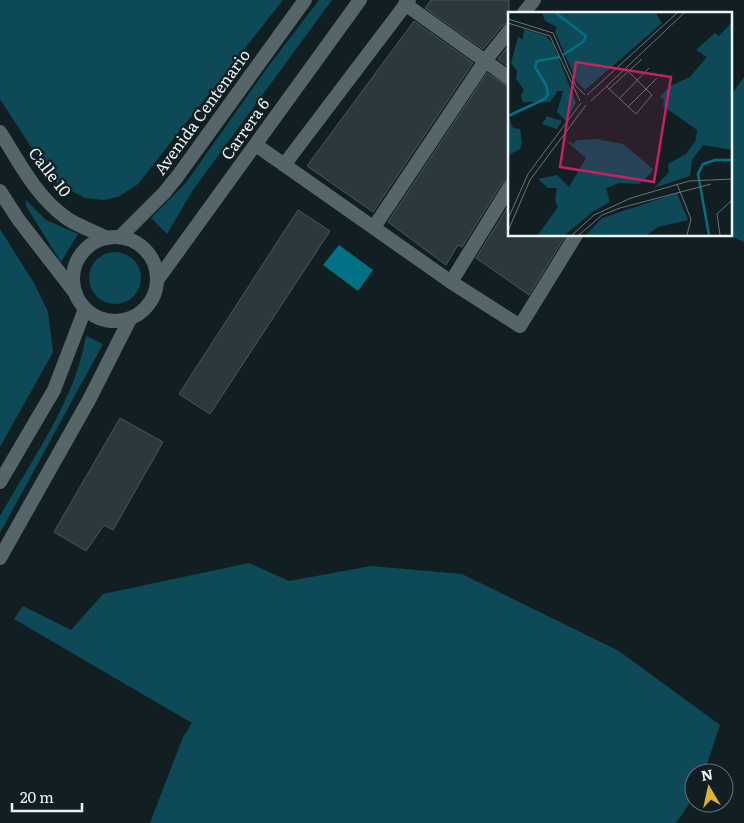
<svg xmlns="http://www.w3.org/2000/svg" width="744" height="823" viewBox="0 0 744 823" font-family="Literata,serif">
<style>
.green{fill:#0d4956}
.water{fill:#017185}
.building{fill:#2b393d;stroke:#48575b}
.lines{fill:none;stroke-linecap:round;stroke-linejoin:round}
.minor{stroke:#56656a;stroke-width:14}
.tertiary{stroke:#56656a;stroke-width:14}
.secondary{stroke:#56656a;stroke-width:14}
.labels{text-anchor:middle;stroke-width:4.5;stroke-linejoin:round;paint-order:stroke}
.street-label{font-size:16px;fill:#ebf4f6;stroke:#111f23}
.inset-river{fill:none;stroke:#017185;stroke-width:2.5}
.inset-road{fill:none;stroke:#687477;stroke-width:1}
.view{fill:#c42363;fill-opacity:0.15;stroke:#c42363;stroke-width:2.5}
.inset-edge{fill:none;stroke:#ebf4f6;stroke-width:2.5}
</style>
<rect width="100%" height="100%" fill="#111f23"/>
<g class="green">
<path d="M0 0H283L138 184 118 197 104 200 85 198 57 183 44 167 0 99Z"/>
<path d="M319 0H332L193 190 167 234 151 218 185 184 267 68Z"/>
<path d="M744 77V242L729 235 730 97Z"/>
<path d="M26 200 46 220 78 234 61 262 26 206Z"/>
<path d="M0 229 34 283 48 312 53 352 0 447Z"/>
<circle cx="115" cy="278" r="26"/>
<path d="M86 336 103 344 0 533V516C32 459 75 401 86 336Z"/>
<path d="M249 563 289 581 371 566 462 574 619 651 720 725 704 773H694C694 799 691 802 676 823H150L183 737 192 723 14 619 23 606 71 630 103 594Z"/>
</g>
<path class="water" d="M339 245 373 270 358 291 323 265Z"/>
<g class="building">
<path d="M431 0H509V22L502 26 483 49 425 8Z"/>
<path d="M414 21 473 63 373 212 307 166Z"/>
<path d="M509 45V67L498 59Z"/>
<path d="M487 73 509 87V179L502 183 462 247 458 245 446 265 388 222Z"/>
<path d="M509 205V235H566L529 295 476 258Z"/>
<path d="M298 210 330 231 210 414 179 394Z"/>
<path d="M120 418 163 442 113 530 104 525 86 551 54 532Z"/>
</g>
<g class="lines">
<g class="minor">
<path d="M405 4 509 78"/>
<path d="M523 14 534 0"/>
<path d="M256 145 451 282 520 326 576 235"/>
<path d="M284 165 409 0"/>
<path d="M374 227 485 61 509 31"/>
<path d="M451 282 509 188"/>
</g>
<g class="tertiary">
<path d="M0 132C19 162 36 196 65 217 77 226 94 231 107 238"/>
<path d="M0 191 18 219 76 294"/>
</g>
<g class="secondary">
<circle cx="115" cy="279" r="42"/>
<path d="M120 237 164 193 177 177 305 0"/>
<path d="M158 279 360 0"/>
<path d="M0 482 54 390 85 309"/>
<path d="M0 558 89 400 130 319"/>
</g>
</g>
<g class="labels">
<g class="street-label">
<text transform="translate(202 112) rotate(-54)" y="6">Avenida Centenario</text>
<text transform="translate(245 129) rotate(-55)" y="6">Carrera 6</text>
<text transform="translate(50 172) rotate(52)" y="6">Calle 10</text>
</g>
</g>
<g transform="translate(508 12)">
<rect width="224" height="224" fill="#111f23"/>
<path d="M34 1H148L154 11 77 78 69 70 47 20 49 15 37 9ZM224 10V138L195 133 184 148 182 164 146 176 161 160 160 152 178 142 188 128 189 118 155 94 156 87 152 85 162 74 182 65 199 45 188 38 207 21 211 24ZM16 17 38 24 45 32 68 91 58 109 49 100 55 79H50L42 90H15L13 83 16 78 8 67 9 59 3 51 10 25 15 27ZM0 103 5 116 12 117 14 131 12 137 1 143 0 150ZM39 104 54 109 49 117 34 112ZM88 127 115 132 145 157 142 162 131 172 111 171 98 176 102 190 86 199 57 223H30L50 195 47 188 49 176H40L30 167 49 163 61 175 78 146 58 129 65 132 69 128ZM169 181 180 208 150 215 139 223H78L94 206Z" fill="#0d4956"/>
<path class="inset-river" d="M48 1 78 24 75 30 55 43M0 104 37 87 40 82 38 73 27 55 29 49 52 45M201 223 190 162 195 152 207 148H224"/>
<path class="inset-road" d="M0 7 45 21 68 74 77 83M0 11 42 24 72 89M98 74 128 102 144 83 120 59M101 77 134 47M79 83 169 1M111 87 141 56M83 89 176 1M120 95 149 66M169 172 183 207 179 223M0 207 20 162 73 91M0 219 22 168 78 93M64 223 86 203 123 186 181 169 224 167M71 223 94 203 112 196 203 172M212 223 209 202 224 188"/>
<path class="view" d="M68 50 163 65 146 170 52 155Z"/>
<rect width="224" height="224" class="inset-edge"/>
</g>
<g transform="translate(709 788) rotate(351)"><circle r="24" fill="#111f23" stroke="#687477"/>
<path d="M0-4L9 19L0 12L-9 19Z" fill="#e1af34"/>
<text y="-8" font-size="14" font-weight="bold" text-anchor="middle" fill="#ebf4f6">N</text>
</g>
<path d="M12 803v8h70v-8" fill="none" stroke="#ebf4f6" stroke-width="2.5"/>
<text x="20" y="803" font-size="15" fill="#ebf4f6" stroke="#111f23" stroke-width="4" paint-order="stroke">20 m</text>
</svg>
